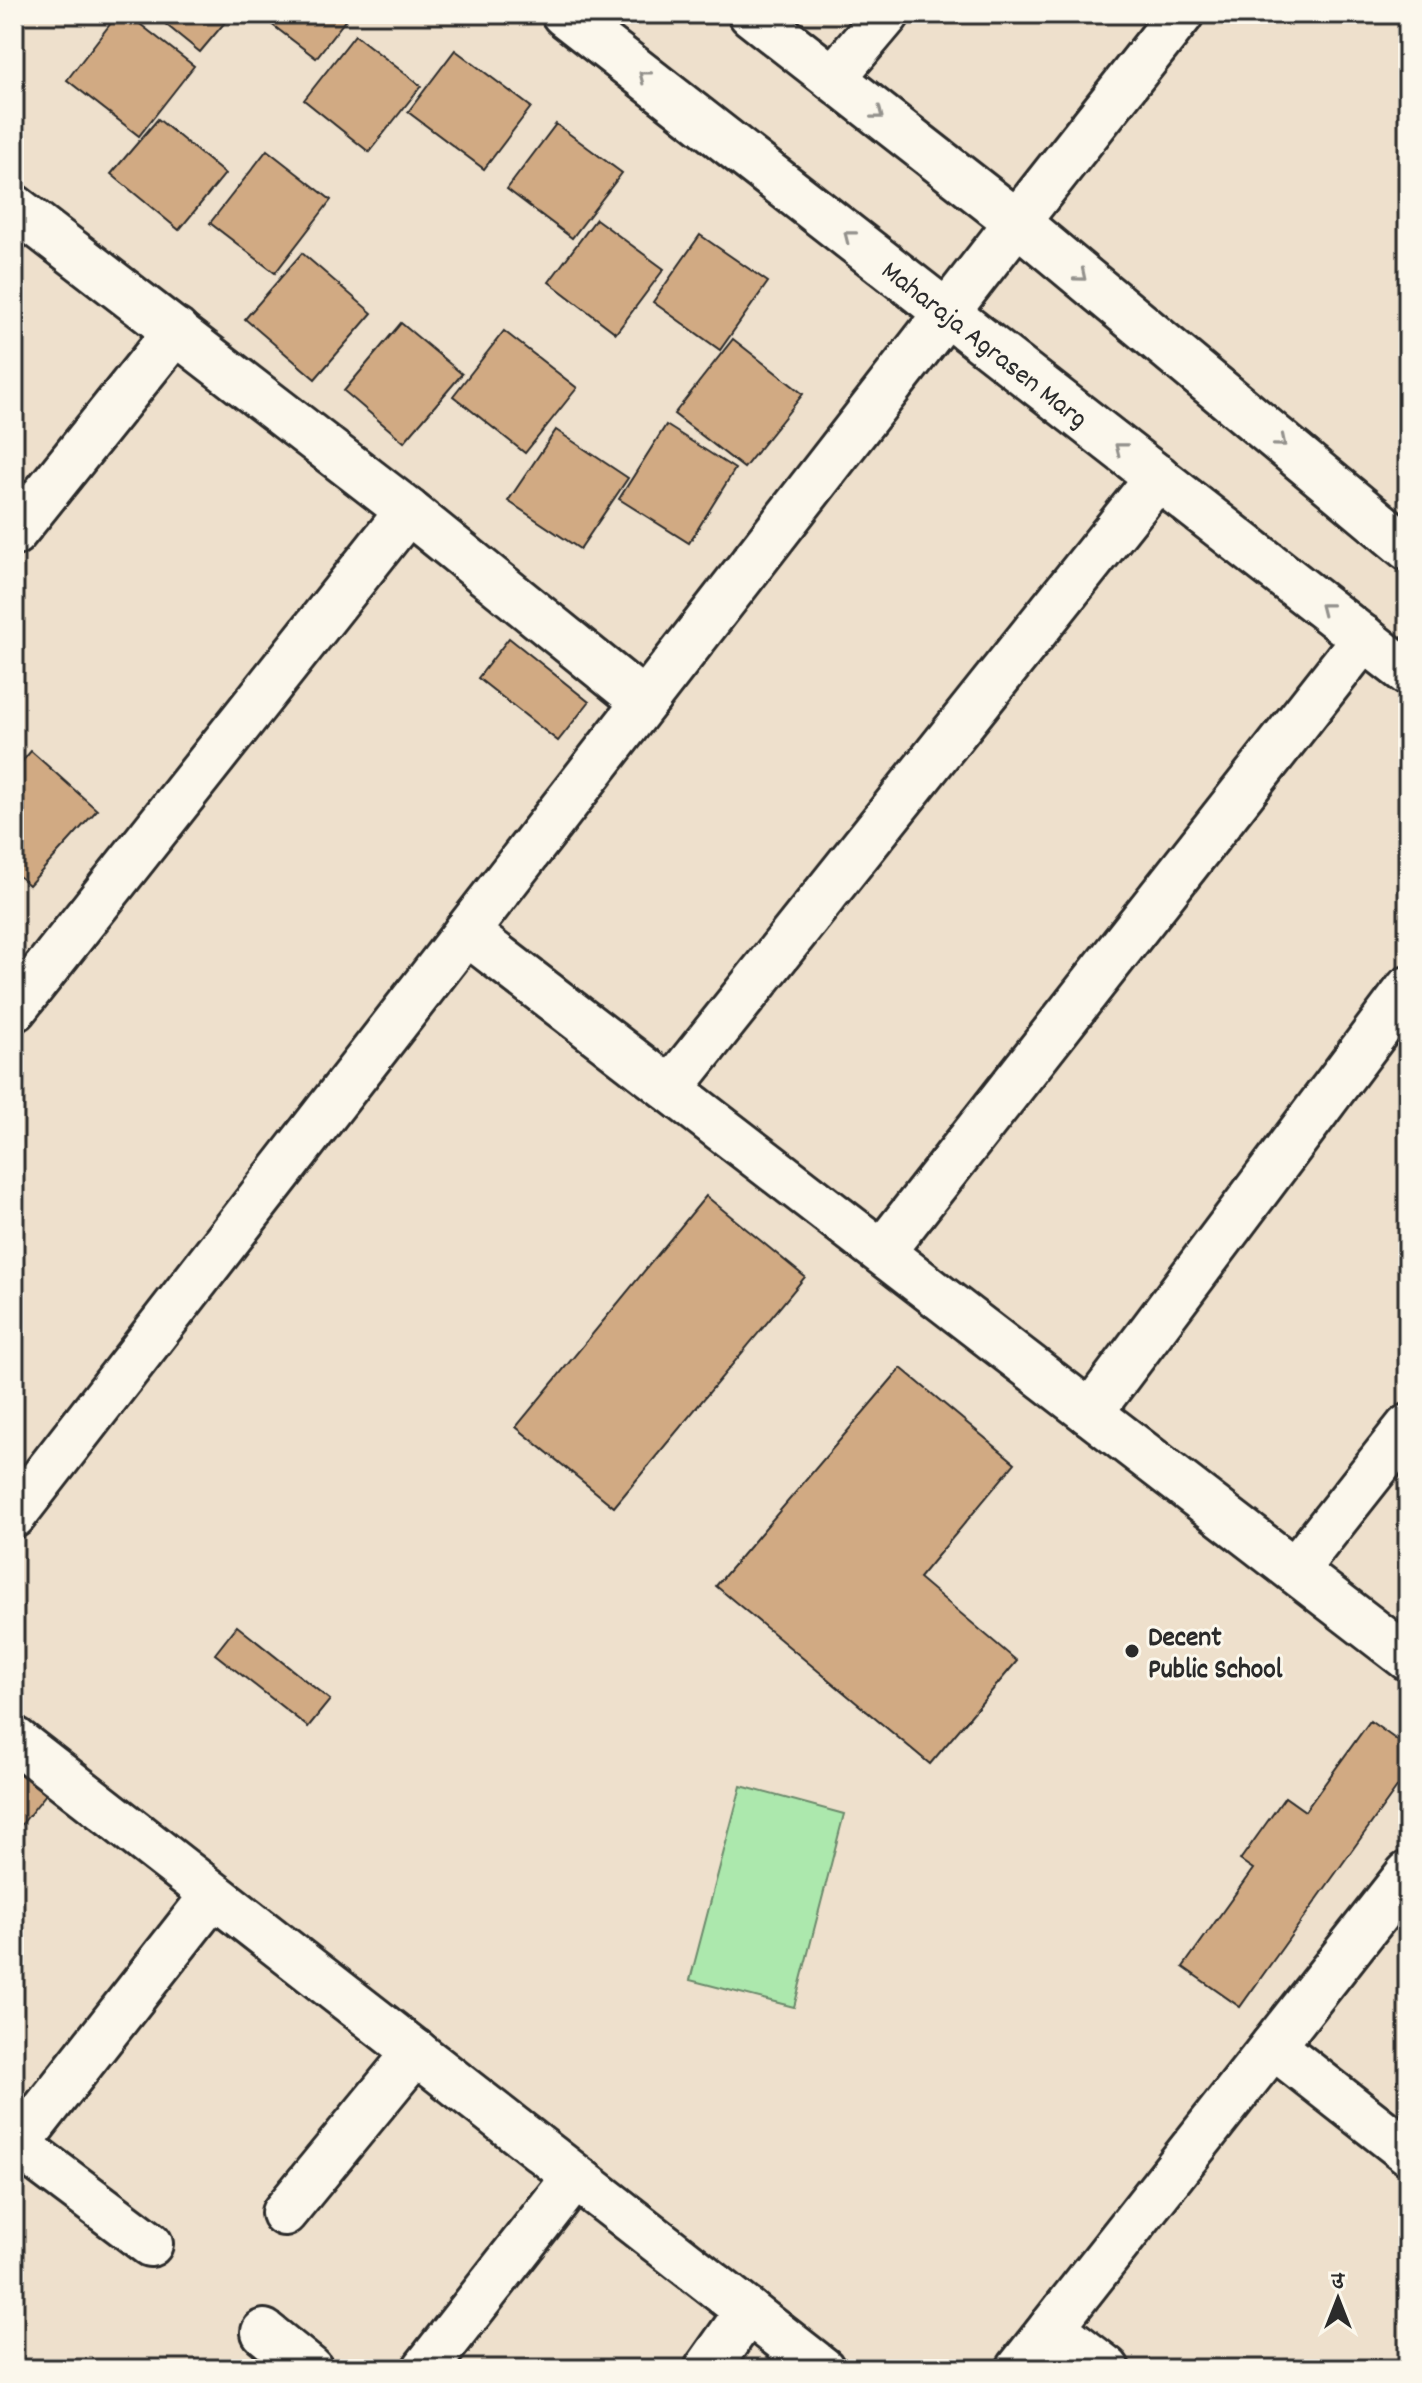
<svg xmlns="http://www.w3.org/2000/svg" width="1422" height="2383" viewBox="0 0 1422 2383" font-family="Dekko,'Playpen Sans Deva',sans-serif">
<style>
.green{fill:#ace8ad;stroke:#6c8a6c;stroke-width:2}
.building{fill:#d1aa83;stroke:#2b2b2b;stroke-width:2}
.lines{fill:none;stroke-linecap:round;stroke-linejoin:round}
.minor-casing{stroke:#2b2b2b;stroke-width:50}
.minor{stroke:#fbf7ec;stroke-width:44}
.oneway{stroke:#93918c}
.poi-dot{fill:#2b2b2b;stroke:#fbf7ec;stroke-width:3}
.labels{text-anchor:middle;stroke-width:6;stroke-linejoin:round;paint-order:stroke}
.street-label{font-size:28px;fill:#2b2b2b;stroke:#fbf7ec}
.poi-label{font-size:28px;font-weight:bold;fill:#2b2b2b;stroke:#fbf7ec;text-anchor:start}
</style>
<rect width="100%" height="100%" fill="#eee0cc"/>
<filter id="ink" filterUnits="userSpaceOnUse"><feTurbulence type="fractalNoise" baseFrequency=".0125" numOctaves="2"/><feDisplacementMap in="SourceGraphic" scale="16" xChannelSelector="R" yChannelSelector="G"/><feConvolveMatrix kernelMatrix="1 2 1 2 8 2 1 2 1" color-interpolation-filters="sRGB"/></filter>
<g filter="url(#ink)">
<path class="green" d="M741 1786 844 1814 794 2007 690 1980Z"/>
<g class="building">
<path d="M118 14H127L194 66 139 136 67 80Z"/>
<path d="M153 14H232L200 52Z"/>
<path d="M258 14H350L316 58Z"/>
<path d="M355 35 421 86 369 152 304 100Z"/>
<path d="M455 50 531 107 484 169 408 112Z"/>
<path d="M158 119 225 174 179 230 111 174Z"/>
<path d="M556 124 622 173 572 238 507 189Z"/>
<path d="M267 150 331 200 275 273 210 223Z"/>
<path d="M596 219 664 269 616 333 549 282Z"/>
<path d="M700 235 768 282 720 350 653 302Z"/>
<path d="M302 253 372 313 315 379 245 319Z"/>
<path d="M401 323 462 374 404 442 344 391Z"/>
<path d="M504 331 577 388 525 453 453 396Z"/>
<path d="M733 339 803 394 744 468 674 414Z"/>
<path d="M666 425 735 469 689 543 619 499Z"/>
<path d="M556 430 628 478 580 549 508 501Z"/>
<path d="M509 638 589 702 558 741 478 678Z"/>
<path d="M31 751 97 810 29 885 14 872V771Z"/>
<path d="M706 1196 805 1277 614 1507 516 1427Z"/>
<path d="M901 1368 1015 1463 919 1578 1017 1661 930 1764 716 1586Z"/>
<path d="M237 1626 330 1700 308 1727 215 1654Z"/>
<path d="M1370 1721 1408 1748V1772L1240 2007 1183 1967 1253 1869 1240 1860 1285 1797 1305 1811Z"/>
<path d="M14 1769 46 1794 14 1834Z"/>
</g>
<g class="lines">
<defs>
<g id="minor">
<path d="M564 14 1408 673"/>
<path d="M751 14 1017 222 1408 548"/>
<path d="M833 78 887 14"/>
<path d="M14 207 408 511 644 702 649 697"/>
<path d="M14 533 176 331"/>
<path d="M466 932 1408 1658"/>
<path d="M14 1009 408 511"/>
<path d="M670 1089 1158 477"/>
<path d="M882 1252 1364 638"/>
<path d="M1090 1413 1408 989"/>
<path d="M14 1515 1017 222 1181 14"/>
<path d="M1295 1570 1408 1427"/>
<path d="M14 1739 822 2369"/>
<path d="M1273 2046 1408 2152"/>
<path d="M17 2144 150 2244"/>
<path d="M14 2149 213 1895"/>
<path d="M284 2213 416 2052"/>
<path d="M1052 2327 1107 2369"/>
<path d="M264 2332 310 2369"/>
<path d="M425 2369 575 2177"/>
<path d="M707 2369 748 2311"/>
<path d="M1019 2369 1408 1874"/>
</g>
</defs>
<use href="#minor" class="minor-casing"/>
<use href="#minor" class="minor"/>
</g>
<defs><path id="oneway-chevron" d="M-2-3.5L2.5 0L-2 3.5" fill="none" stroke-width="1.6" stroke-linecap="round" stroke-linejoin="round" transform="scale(2)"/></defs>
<g class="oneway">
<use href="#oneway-chevron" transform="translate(644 76) rotate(-142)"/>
<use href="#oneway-chevron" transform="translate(878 114) rotate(38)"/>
<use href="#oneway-chevron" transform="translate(849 236) rotate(-142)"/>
<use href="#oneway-chevron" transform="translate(1081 276) rotate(40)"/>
<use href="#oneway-chevron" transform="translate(1281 442) rotate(40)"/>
<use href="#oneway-chevron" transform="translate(1120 448) rotate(-142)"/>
<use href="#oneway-chevron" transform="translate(1325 608) rotate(-142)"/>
</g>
</g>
<circle class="poi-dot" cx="1132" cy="1651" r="8"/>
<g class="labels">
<g class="street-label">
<text transform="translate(986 343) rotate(38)" y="10">Maharaja Agrasen Marg</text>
</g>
<g class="poi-label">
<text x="1148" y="1645">Decent<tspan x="1148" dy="32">Public School</tspan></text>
</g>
</g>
<rect width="1422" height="2383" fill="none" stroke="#fbf7ec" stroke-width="48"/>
<rect x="24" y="24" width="1374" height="2335" fill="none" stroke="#2b2b2b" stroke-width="3" filter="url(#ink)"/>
<g transform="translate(1338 2299)" stroke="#fbf7ec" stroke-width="6" paint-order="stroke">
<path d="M0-6L14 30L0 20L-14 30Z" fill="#2b2b2b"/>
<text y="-12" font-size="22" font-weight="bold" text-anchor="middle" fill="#2b2b2b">उ</text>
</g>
</svg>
